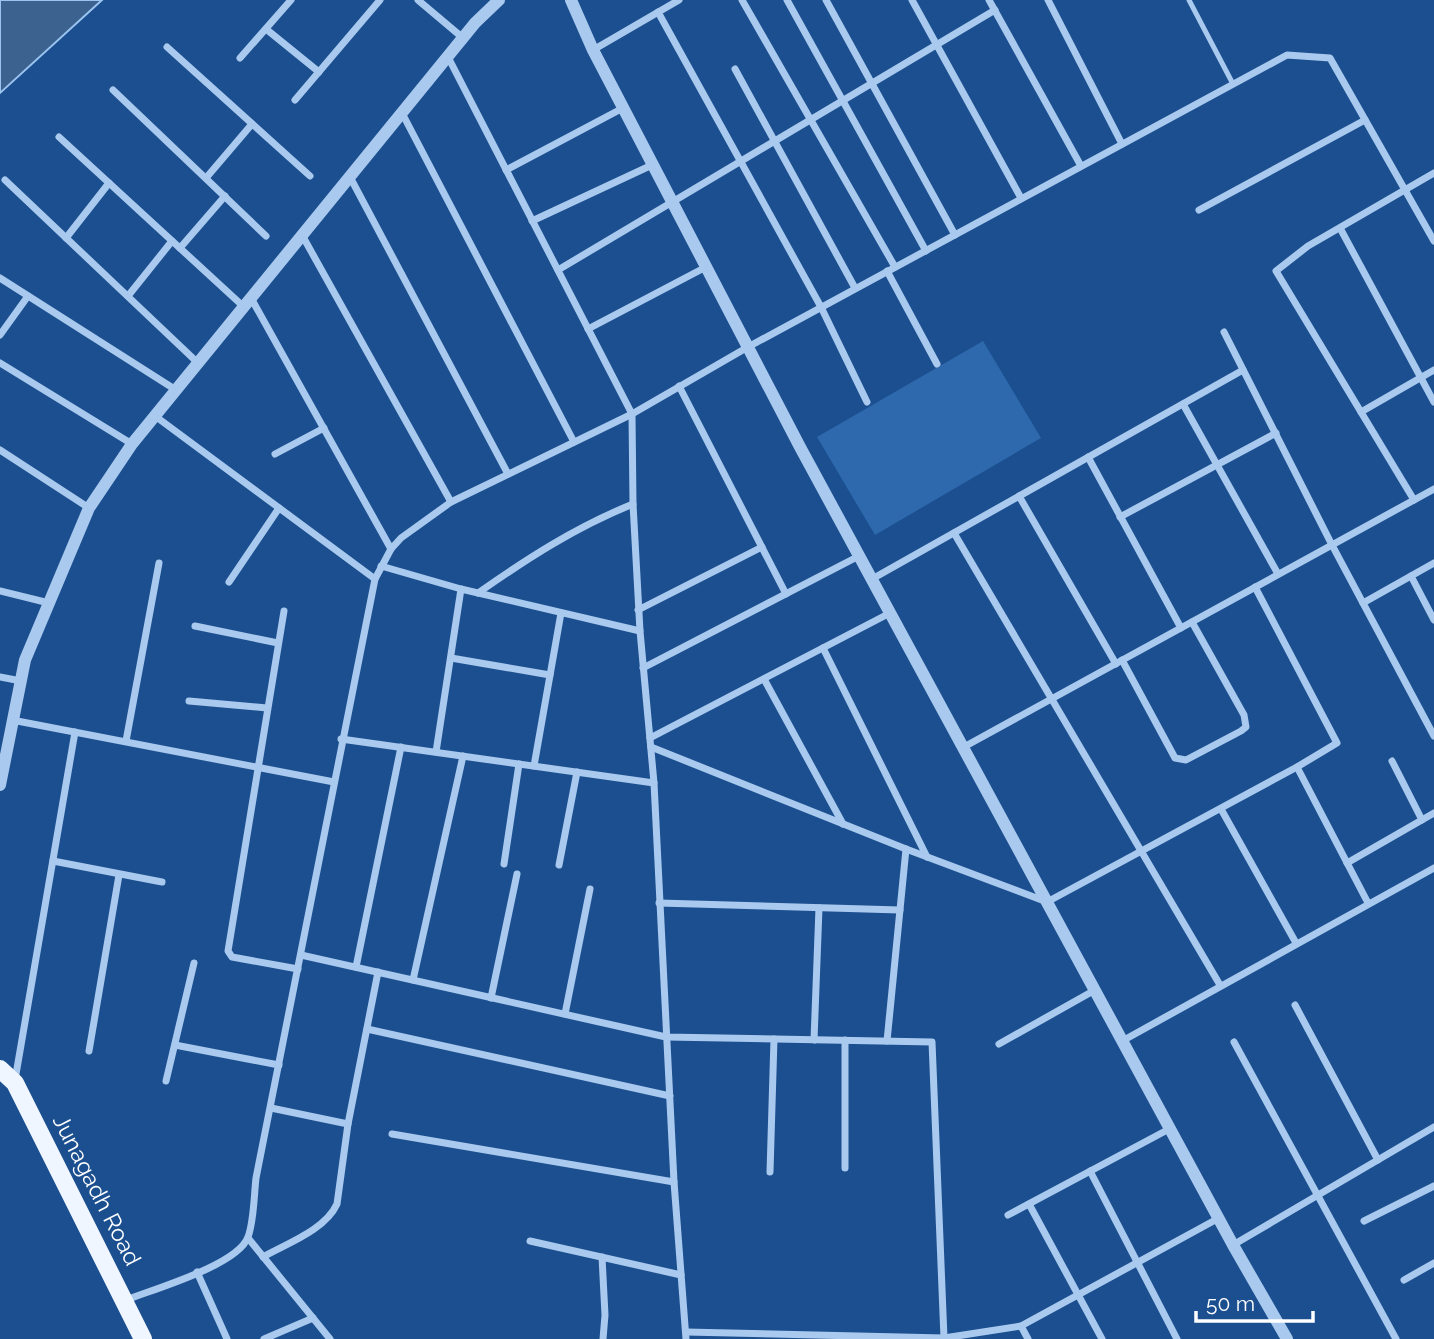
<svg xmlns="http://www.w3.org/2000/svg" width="1434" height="1339" viewBox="0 0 1434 1339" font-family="Raleway,sans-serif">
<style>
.green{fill:#2e69ad}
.water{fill:#3c6290;stroke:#9cc4f0;stroke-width:2}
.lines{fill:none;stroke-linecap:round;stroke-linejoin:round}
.service{stroke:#a9c9ee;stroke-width:5}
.minor{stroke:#a9c9ee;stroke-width:7}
.tertiary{stroke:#a9c9ee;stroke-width:12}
.primary{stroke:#f0f6ff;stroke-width:18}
.labels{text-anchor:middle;stroke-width:5;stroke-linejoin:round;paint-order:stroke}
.street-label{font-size:23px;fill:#fff;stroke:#1b4f8f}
</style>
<rect width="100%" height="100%" fill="#1b4f8f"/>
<path class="green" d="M983 341 1041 438 875 535 817 437Z"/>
<path class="water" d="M0 0H102L0 93Z"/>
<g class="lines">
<path class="service" d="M1189 0 1233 84"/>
<g class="minor">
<path d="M418 0 463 38"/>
<path d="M742 0 895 267"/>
<path d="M787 0 926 251"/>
<path d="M826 0 955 235"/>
<path d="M912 0 1021 198"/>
<path d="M989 0 1081 166"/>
<path d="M1048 0 1122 144"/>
<path d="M658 12 821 307 867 402"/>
<path d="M266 29 319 72"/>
<path d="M167 47 310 176"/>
<path d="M593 50 679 0"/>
<path d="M448 57 632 414 633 504 640 631 654 783 674 1182 686 1339"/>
<path d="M240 58 291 0"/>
<path d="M735 69 855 288"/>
<path d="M113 90 266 236"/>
<path d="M295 100 380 0"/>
<path d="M402 113 574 442"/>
<path d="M59 137 244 307"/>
<path d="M506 170 623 108"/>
<path d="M350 177 508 474"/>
<path d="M206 178 252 124"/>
<path d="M5 180 198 363"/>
<path d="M1199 210 1365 120"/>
<path d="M532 221 652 165"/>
<path d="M1340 228 1434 402"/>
<path d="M302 235 451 502"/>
<path d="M66 238 109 183"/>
<path d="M180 248 225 196"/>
<path d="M558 270 995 10"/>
<path d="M887 271 937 364"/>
<path d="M0 278 176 390"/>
<path d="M128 296 172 241"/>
<path d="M251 298 391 549"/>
<path d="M588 329 706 267"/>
<path d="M1224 332 1332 545 1434 736"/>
<path d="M0 335 28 296"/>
<path d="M0 363 132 444"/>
<path d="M679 386 786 594"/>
<path d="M1183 404 1278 574"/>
<path d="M1361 412 1434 370"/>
<path d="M155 416 375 579"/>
<path d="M0 450 89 508"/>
<path d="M275 454 324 428"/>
<path d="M1088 457 1181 628"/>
<path d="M1019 496 1116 664"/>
<path d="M1414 500 1276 271 1308 246 1434 173"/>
<path d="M1120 517 1276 433"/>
<path d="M954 533 1220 985"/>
<path d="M381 566 461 589 640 631"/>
<path d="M1411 576 1434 620"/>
<path d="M872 579 1243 370"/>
<path d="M229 582 279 508"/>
<path d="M0 591 49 603"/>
<path d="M478 593C528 558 576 527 633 504"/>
<path d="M1363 603 1434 563"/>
<path d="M638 610 762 547"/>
<path d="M284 611 228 951 232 957 298 969"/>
<path d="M195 626 278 643"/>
<path d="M823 648 927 857"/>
<path d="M451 658 550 675"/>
<path d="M1122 660 1175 758 1186 760 1241 731 1246 727 1244 715 1192 622"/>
<path d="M643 668 859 556"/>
<path d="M0 677 21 681"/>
<path d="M764 679 843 824"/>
<path d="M189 701 267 708"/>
<path d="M12 720 334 782"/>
<path d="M650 738 890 613"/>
<path d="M341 739 654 783"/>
<path d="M126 741 159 563"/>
<path d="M651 747 906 849 1047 902 1297 767 1337 743 1255 587"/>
<path d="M962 748 1434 489"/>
<path d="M436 752 461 589"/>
<path d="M1392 761 1422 820"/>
<path d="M534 766 561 613"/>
<path d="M1297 767 1368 903"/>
<path d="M1221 809 1296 943"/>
<path d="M53 861 162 882"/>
<path d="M1347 863 1434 813"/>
<path d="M504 864 519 764"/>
<path d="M559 865 577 772"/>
<path d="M659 903 900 910"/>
<path d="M301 955 666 1037 932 1042 944 1338"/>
<path d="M356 967 401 747"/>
<path d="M413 980 463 756"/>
<path d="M491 998 517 874"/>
<path d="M1295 1005 1378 1160"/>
<path d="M565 1014 590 889"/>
<path d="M367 1029 670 1096"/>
<path d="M814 1040 819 908"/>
<path d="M845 1040V1168"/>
<path d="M1124 1040 1434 868"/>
<path d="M887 1041 906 849"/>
<path d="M1234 1042 1396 1339"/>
<path d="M999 1044 1095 990"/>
<path d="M175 1045 279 1065"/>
<path d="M89 1051 119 875"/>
<path d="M15 1080 75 732"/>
<path d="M166 1081 194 963"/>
<path d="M271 1108 348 1124"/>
<path d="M392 1134 674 1182"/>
<path d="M1090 1171 1177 1339"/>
<path d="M770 1172 774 1039"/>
<path d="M1029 1204 1102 1339"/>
<path d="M1008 1215 1171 1128"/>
<path d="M1364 1221 1434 1186"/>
<path d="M248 1238 330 1339"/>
<path d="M530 1241 681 1275"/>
<path d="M1233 1245 1434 1127"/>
<path d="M263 1257C288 1243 325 1230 337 1204L348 1124 378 972"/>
<path d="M602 1257 605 1315 603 1339"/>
<path d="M197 1272 227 1339"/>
<path d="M1404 1280 1434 1263"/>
<path d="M126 1300C154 1289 238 1265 248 1237 254 1221 254 1195 256 1178L375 579 391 549 401 538 451 502 632 414 748 347 1287 55 1330 58 1434 241"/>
<path d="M1021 1326 1028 1339"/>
<path d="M686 1332 944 1338 1021 1326 1219 1218"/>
<path d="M264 1339 313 1318"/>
</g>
<g class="tertiary">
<path d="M571 0 593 50 800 447 1233 1245 1287 1339"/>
<path d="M0 785 25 660 89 508 132 444 475 23 499 0"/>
</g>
<path class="primary" d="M0 1069 15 1083 143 1339"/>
</g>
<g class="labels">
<g class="street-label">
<text transform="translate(97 1190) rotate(63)" y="8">Junagadh Road</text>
</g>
</g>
<path d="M1196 1311v10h117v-10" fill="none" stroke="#ffffff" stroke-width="3.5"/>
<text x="1206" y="1311" font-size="21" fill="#ffffff" stroke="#1b4f8f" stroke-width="5" paint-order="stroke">50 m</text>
</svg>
